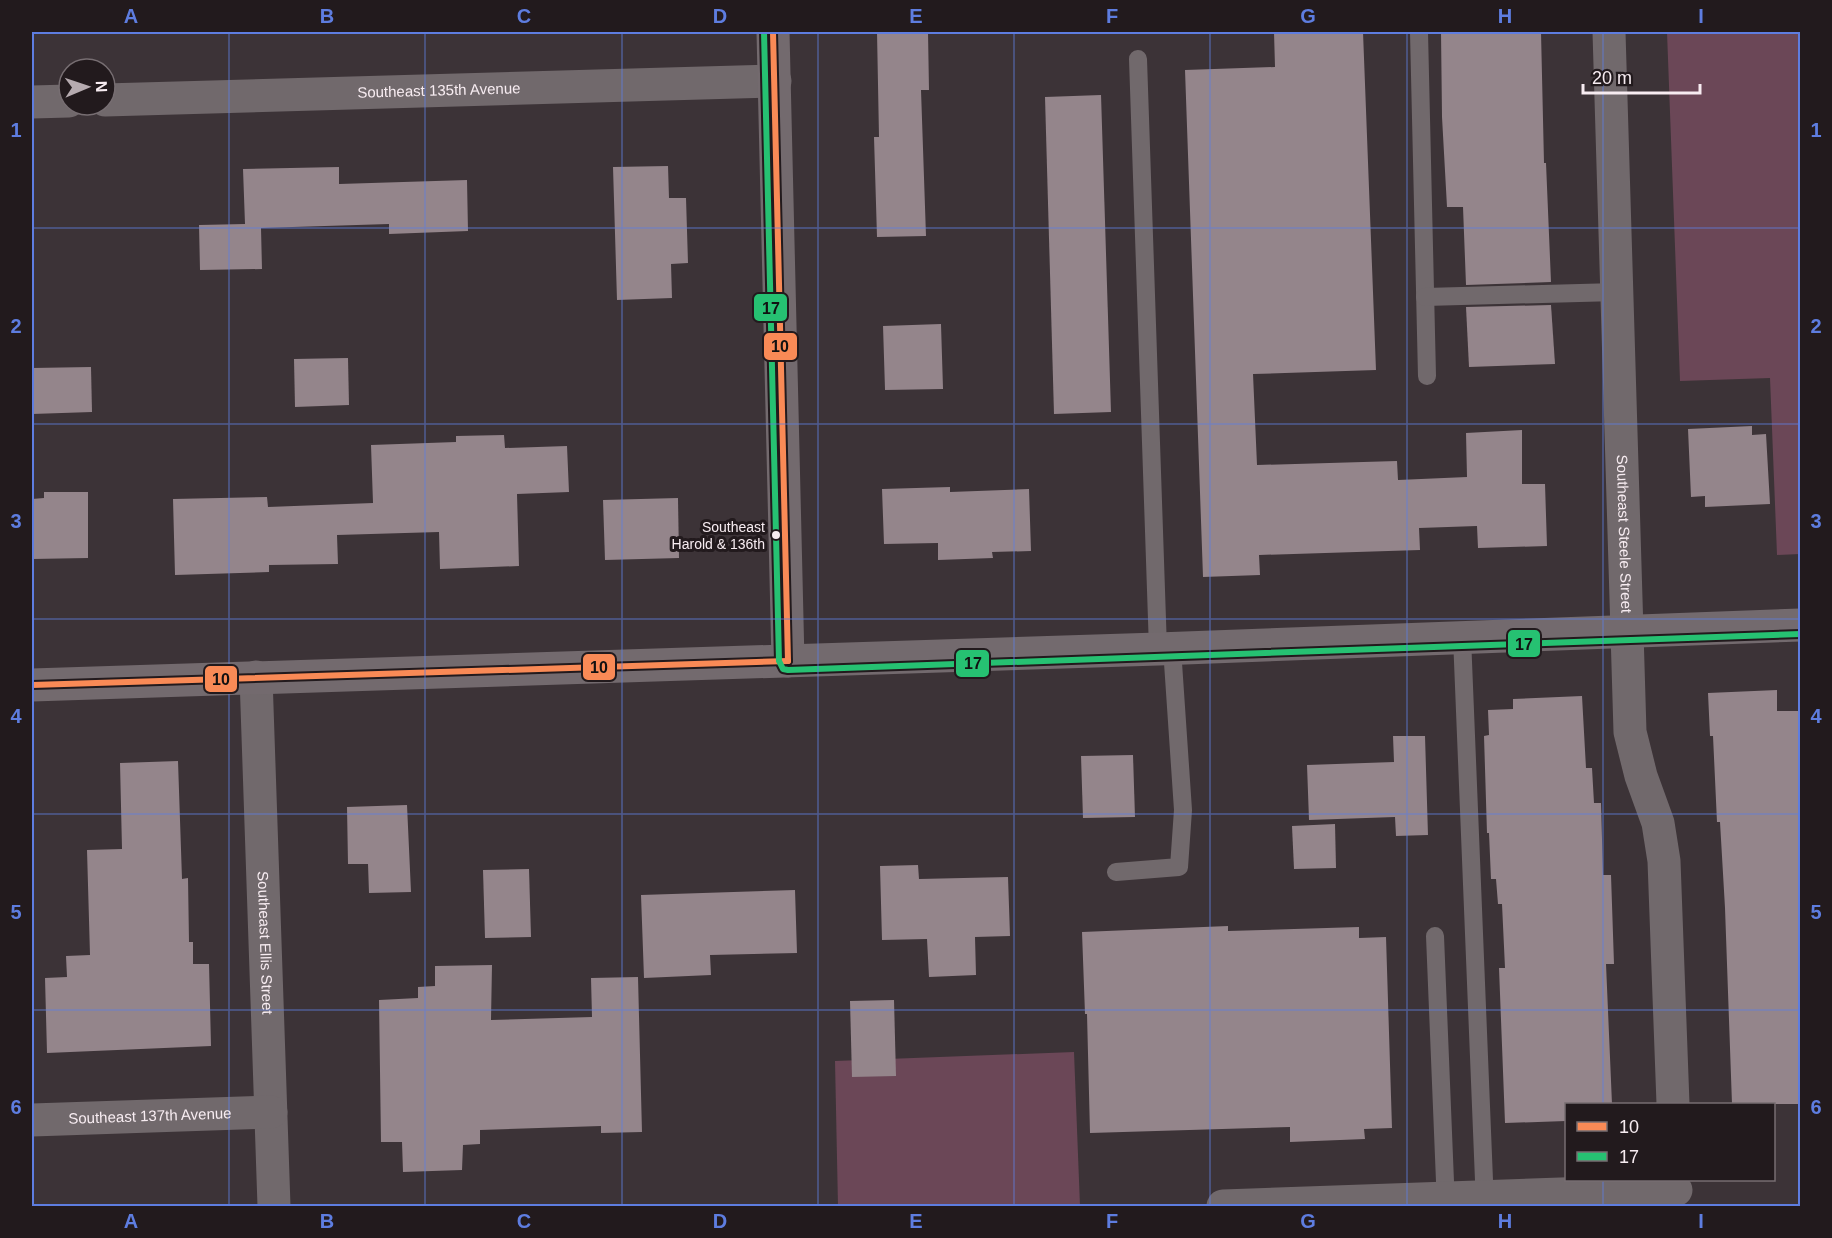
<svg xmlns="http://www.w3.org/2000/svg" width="1832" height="1238" viewBox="0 0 1832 1238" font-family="Arial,sans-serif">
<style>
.green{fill:#6b4757}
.building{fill:#94858b}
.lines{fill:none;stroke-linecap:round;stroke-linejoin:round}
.lane{stroke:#71696c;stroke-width:18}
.street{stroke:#71696c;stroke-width:33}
.secondary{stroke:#736a6e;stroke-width:33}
.bus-1-casing{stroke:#221a1d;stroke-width:10}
.bus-2-casing{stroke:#221a1d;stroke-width:10}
.bus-1{stroke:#f98a56;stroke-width:6}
.bus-2{stroke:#26c172;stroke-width:6}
.grid{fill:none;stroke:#5e7de0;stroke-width:1.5;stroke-opacity:0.55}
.bus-dot{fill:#f7ecf1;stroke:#221a1d;stroke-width:2}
.labels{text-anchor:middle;stroke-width:6;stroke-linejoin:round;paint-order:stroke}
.bus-label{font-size:14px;fill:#f7ecf1;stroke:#221a1d;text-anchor:end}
.street-label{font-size:15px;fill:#f7ecf1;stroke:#221a1d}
.line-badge{stroke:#221a1d;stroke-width:2}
.pale-badge-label{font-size:16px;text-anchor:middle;font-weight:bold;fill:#111}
.neatline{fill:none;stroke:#5e7de0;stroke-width:2}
.grid-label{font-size:20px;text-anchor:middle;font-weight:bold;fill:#5e7de0}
</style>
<rect width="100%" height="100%" fill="#3c3337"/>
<g class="green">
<path d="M1667 32H1800V554L1777 555 1770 378 1680 381Z"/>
<path d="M1074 1052 1080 1206H838L835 1061Z"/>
</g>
<g class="building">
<path d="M877 32H928L929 90H921L926 236 877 237 874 137H879Z"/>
<path d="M1274 32H1363L1376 370 1253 374 1257 465 1397 461 1398 480 1467 477 1466 433 1522 430V484H1545L1547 546 1478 548 1477 526 1419 528 1420 550 1259 555 1260 575 1203 577 1185 70 1275 67Z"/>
<path d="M1441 32H1541L1544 163H1546L1551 282 1466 285 1463 207H1447L1442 117Z"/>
<path d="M1101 95 1111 412 1054 414 1045 97Z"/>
<path d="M668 166 669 198H686L688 263 671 264 672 298 617 300 613 167Z"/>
<path d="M339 167V184L467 180 468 231 389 234V224L261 228 262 269 200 270 199 225 245 224 243 169Z"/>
<path d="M1551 305 1555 364 1469 367 1466 307Z"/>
<path d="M941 324 943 389 885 390 883 326Z"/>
<path d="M348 358 349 405 295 407 294 359Z"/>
<path d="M91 367 92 412 32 414V368Z"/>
<path d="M1752 426V435L1766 434 1770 504 1705 507V496L1691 497 1688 429Z"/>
<path d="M504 435 505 448 567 446 569 492 517 494 519 566 440 569 439 532 337 535 338 564 269 565V572L175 575 173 499 267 497 268 507 373 503 371 445 456 442V436Z"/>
<path d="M950 487V492L1029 489 1031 551 992 552 993 558 938 560V543L884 544 882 489Z"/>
<path d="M44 492H88V558L32 559V499L44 498Z"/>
<path d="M678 498 679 558 605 560 603 500Z"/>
<path d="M1777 690V711H1800V1104H1732L1725 908 1720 822H1717L1713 736H1710L1708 693Z"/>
<path d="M1582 696 1586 768H1592L1594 803H1601L1603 875H1611L1614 964H1606L1612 1104H1566V1121L1505 1123 1499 968H1505L1502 904H1498L1496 879H1491L1489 833H1487L1484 736 1489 735 1488 710 1513 709V699Z"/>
<path d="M1393 736H1425L1428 835 1396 836 1395 817 1309 820 1307 765 1394 762Z"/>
<path d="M1133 755 1135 817 1083 818 1081 756Z"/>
<path d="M178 761 182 879 188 878 189 942H193V964H209L211 1046 47 1053 45 978 67 977 66 956 90 955 87 850 122 849 120 763Z"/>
<path d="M407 805 411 892 369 893 368 864H348L347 807Z"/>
<path d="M1335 824 1336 868 1294 869 1292 826Z"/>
<path d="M918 865 919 879 1008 877 1010 936 975 937 976 975 929 977 927 939 882 940 880 866Z"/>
<path d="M529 869 531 937 485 938 483 870Z"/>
<path d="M795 890 797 953 710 955 711 975 644 978 641 895Z"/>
<path d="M1228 926V931L1359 927V938L1386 937 1392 1128 1364 1129 1365 1139 1290 1142V1127L1090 1133 1087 1014H1085L1082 932Z"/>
<path d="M492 965 491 1020 592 1017 591 978 638 977 642 1132 601 1133V1126L480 1130V1144L463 1145 462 1170 403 1172 402 1142H381L379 1000 418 998V987L435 986V966Z"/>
<path d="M894 1000 896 1076 852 1077 850 1001Z"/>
</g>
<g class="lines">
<g class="lane">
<path d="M1419 32 1427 376"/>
<path d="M1138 59 1158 649"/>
<path d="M1425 297 1617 292"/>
<path d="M1462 637 1485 1205"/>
<path d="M1116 872 1179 867 1183 810 1172 648"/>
<path d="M1435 936 1446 1206"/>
</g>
<g class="street">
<path id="s1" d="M1609 32 1630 732 1641 776 1658 823 1664 861 1673 1104"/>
<path id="s2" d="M105 100 775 81"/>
<path d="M32 102 69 101"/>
<path id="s3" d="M256 677 274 1206"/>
<path id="s4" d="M32 1120 271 1112"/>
<path d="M1223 1206 1676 1190"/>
</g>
<g class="secondary">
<path d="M773 32 788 661"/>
<path d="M32 685 1158 649 1800 625"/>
</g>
<defs>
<g id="bus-1">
<path d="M773 32 788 661"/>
<path d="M32 685 788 661"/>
</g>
<path id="bus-2" d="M764 32 779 661 783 669 788 670 1800 634"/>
</defs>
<use href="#bus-1" class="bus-1-casing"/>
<use href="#bus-2" class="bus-2-casing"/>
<use href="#bus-1" class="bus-1"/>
<use href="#bus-2" class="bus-2"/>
</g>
<path class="grid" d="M229 32V1206M425 32V1206M622 32V1206M818 32V1206M1014 32V1206M1210 32V1206M1407 32V1206M1603 32V1104M32 228H1800M32 424H1800M32 619H1800M32 814H1800M32 1010H1800M1603 1180V1206"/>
<circle class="bus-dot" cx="776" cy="535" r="5"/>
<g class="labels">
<g class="bus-label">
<text x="765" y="532">Southeast<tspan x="765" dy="17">Harold &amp; 136th</tspan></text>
</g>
<g class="street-label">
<text dy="5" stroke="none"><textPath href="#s2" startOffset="334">Southeast 135th Avenue</textPath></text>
<text dy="5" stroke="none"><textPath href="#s1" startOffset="502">Southeast Steele Street</textPath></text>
<text dy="5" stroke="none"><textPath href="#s3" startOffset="266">Southeast Ellis Street</textPath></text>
<text dy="5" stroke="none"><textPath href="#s4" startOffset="118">Southeast 137th Avenue</textPath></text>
</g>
</g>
<g class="line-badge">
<rect x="753" y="293" width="35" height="29" rx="6" fill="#26c172"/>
<rect x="763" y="332" width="35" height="29" rx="6" fill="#f98a56"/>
<rect x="1507" y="629" width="34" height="29" rx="6" fill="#26c172"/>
<rect x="955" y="649" width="35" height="29" rx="6" fill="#26c172"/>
<rect x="582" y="653" width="34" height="28" rx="6" fill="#f98a56"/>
<rect x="204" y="665" width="34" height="28" rx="6" fill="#f98a56"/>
</g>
<g class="pale-badge-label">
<text x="771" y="314">17</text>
<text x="780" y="352">10</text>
<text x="1524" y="650">17</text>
<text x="973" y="669">17</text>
<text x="599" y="673">10</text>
<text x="221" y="685">10</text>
</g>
<rect width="1832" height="1238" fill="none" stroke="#221a1d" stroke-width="66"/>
<rect x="1565" y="1103" width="210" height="78" fill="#221a1d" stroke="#776e72" stroke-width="1.5"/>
<rect x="1577" y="1122" width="30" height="9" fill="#f98a56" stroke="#776e72" stroke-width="1.5"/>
<text x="1619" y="1133" font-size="18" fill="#f7ecf1">10</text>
<rect x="1577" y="1152" width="30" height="9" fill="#26c172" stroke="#776e72" stroke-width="1.5"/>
<text x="1619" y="1163" font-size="18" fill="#f7ecf1">17</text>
<g transform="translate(87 87) rotate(88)"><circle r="28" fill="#221a1d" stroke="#776e72" stroke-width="1.5"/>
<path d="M0-4.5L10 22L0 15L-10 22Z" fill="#b6abb0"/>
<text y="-9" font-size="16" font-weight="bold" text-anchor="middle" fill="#f7ecf1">N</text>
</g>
<path d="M1583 84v9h117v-9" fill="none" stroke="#f7ecf1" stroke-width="3"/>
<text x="1592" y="84" font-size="18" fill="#f7ecf1" stroke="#221a1d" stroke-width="4.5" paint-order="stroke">20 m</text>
<rect x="33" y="33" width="1766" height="1172" class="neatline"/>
<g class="grid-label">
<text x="131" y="23">A</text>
<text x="327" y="23">B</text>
<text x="524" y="23">C</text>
<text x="720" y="23">D</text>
<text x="916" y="23">E</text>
<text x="1112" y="23">F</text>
<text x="1308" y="23">G</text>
<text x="1505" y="23">H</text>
<text x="1701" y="23">I</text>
<text x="16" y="137">1</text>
<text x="1816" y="137">1</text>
<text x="16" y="333">2</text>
<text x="1816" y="333">2</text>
<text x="16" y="528">3</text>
<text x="1816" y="528">3</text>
<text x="16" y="723">4</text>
<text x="1816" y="723">4</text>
<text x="16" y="919">5</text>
<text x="1816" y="919">5</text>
<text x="16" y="1114">6</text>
<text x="1816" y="1114">6</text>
<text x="131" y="1228">A</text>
<text x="327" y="1228">B</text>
<text x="524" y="1228">C</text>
<text x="720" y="1228">D</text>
<text x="916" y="1228">E</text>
<text x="1112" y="1228">F</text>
<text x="1308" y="1228">G</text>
<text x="1505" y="1228">H</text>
<text x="1701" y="1228">I</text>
</g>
</svg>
